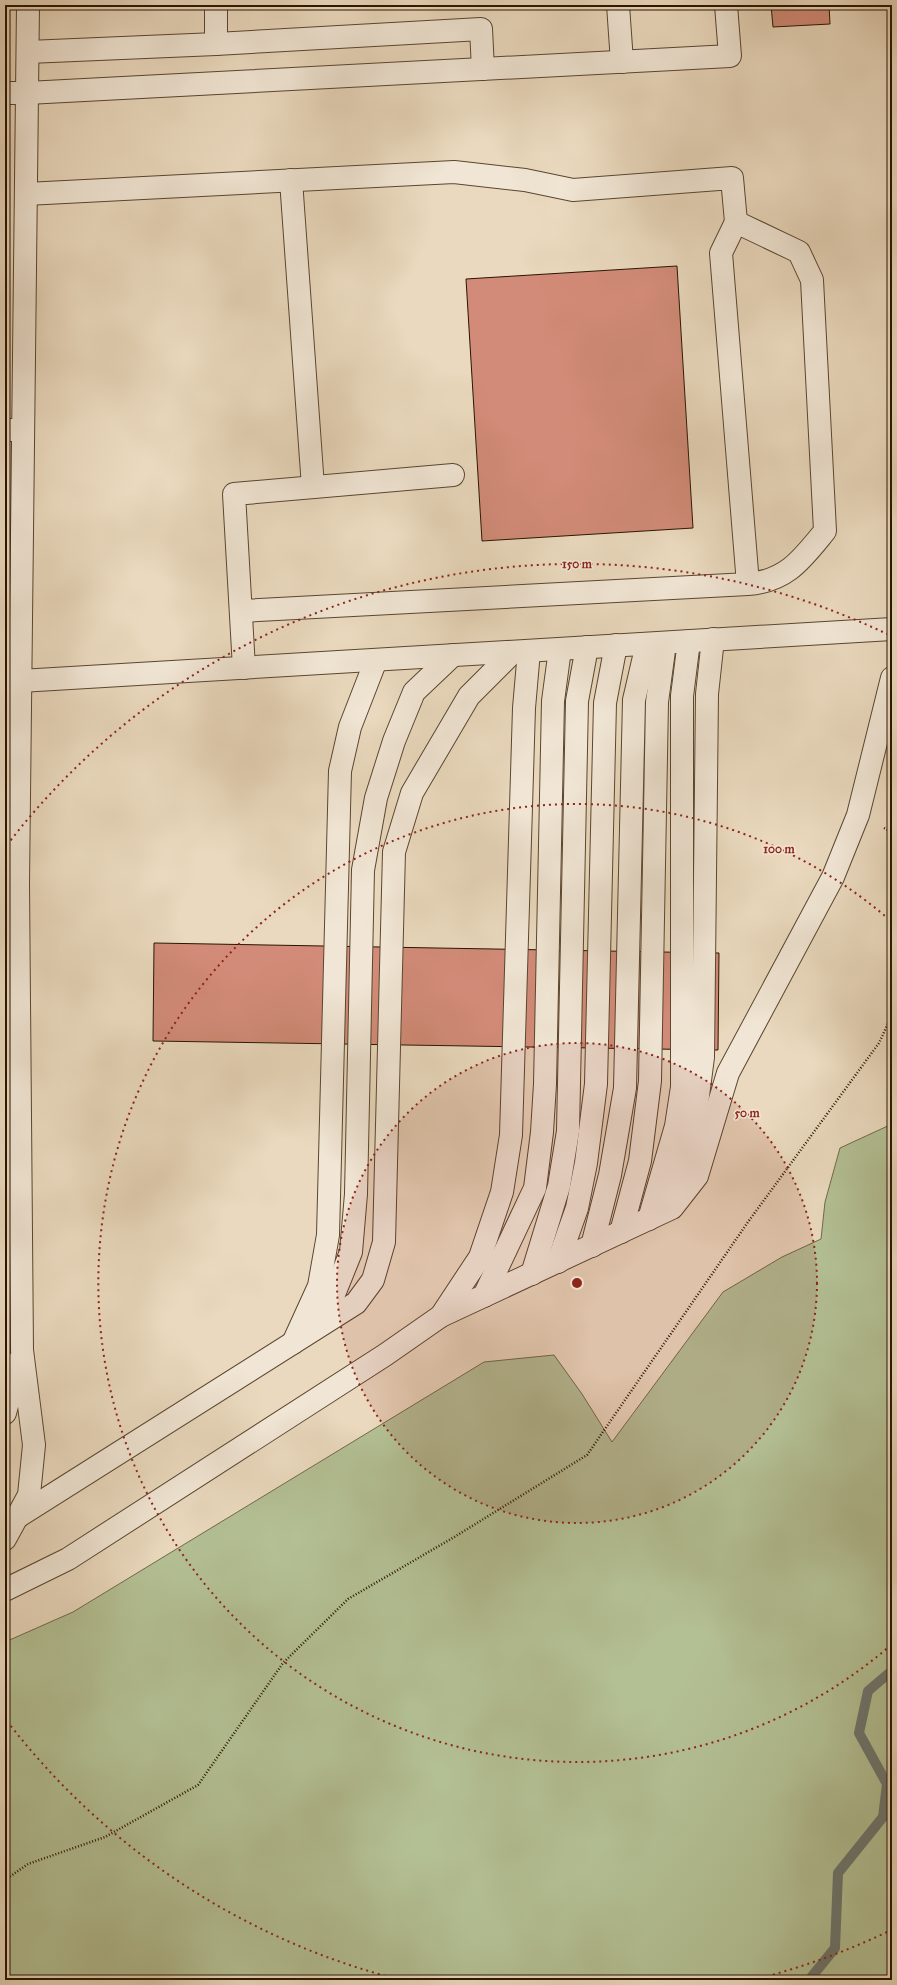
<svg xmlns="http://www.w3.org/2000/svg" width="897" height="1985" viewBox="0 0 897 1985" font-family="'IM FELL Great Primer',serif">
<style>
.green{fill:#b3c094;stroke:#6e6a4a}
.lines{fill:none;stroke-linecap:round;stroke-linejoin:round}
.stream{stroke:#6d7770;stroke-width:10}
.building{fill:#d28b78;stroke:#291500}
.minor-casing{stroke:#594630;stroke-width:24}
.path{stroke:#291500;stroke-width:2.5;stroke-dasharray:1 2;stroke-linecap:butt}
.minor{stroke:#f1e6d5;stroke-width:22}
.ring{fill:none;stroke:#8f2418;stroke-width:2;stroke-dasharray:2 4}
.centre{fill:#8f2418;stroke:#f1e6d5;stroke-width:2}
.ring-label{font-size:12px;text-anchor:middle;font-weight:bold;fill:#8f2418;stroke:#f1e6d5;stroke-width:3;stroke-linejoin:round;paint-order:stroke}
</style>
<rect width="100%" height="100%" fill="#ead9be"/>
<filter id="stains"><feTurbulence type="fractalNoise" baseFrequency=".005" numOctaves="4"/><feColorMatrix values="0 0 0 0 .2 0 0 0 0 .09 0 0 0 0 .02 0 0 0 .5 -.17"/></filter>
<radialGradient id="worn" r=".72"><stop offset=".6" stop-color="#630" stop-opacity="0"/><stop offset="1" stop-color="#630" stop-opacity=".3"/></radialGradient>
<path class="green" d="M892 1124V1980H5V1642L73 1612 484 1362 554 1355 582 1394 612 1442 723 1292 782 1257 821 1239 825 1202 840 1148Z"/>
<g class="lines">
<path class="stream" d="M809 1980 835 1948 838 1873 883 1817 887 1784 859 1733 868 1691 888 1674 892 1675"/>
</g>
<g class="building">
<path d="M771 5H829L830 24 773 27Z"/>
<path d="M677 266 693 528 482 541 466 279Z"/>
<path d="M154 943 719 953 718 1050 153 1041Z"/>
</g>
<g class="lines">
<defs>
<g id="minor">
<path d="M618 5 622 62"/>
<path d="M216 44 481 29 483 69"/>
<path d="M28 52 216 44V5"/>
<path d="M5 93H27L730 56 726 5"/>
<path d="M291 180 313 487"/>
<path d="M26 194 454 172 525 180 573 190 732 178 736 222"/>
<path d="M5 430H23"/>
<path d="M241 611 748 584C787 581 802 559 825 531L812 280 799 252 736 222 721 253 748 584"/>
<path d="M244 668 234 494 453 475"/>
<path d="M20 681 892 629"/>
<path d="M675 1199 694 1127 703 1057 707 694 713 639"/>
<path d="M649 1219 676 1126 682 1087V696L689 641"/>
<path d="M621 1232 640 1161 650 1081 657 702 665 643"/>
<path d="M592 1246 610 1175 625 1088 634 700 647 644"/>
<path d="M558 1262 577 1208 586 1163 596 1084 605 703 616 645"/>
<path d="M532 1274 559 1186 568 1131 577 701 587 647"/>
<path d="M484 1296 535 1188 542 1132 545 1084 553 701 560 649"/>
<path d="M441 1316 480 1257 502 1192 511 1135 524 708 529 651"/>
<path d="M322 1324 351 1252 356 1194 363 870 376 798 394 741 414 692 453 655"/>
<path d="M293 1343 319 1286 328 1235 340 771 350 727 376 660"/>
<path d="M5 1413 19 1361"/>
<path d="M19 1516 356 1303 373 1280 384 1242 394 852 412 793 469 696 513 652"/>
<path d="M5 1539 29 1495 34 1445 22 1350 18 884 28 5"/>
<path d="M5 1590 68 1559 385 1355 441 1316 672 1208 697 1176 728 1073 833 877 858 815 892 678"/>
</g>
</defs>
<use href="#minor" class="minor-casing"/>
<g class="path">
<path d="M884 828 892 832"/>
<path d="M5 1880 28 1864 105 1837 198 1785 283 1663 348 1599 456 1536 587 1455 748 1222 879 1043 892 1015"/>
</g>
<use href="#minor" class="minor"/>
</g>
<circle cx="577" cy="1283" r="240" fill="#8f2418" fill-opacity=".12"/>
<g class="ring">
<circle cx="577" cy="1283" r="240"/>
<path d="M891 1645A479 479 0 1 1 891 921"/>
<path d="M887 1932A719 719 0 0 1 757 1979M397 1979A719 719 0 0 1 7 1721M7 845A719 719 0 0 1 887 634"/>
</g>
<circle cx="577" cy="1283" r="6" class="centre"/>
<g class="ring-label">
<text x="577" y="568">150 m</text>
<text x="779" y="853">100 m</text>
<text x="747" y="1117">50 m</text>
</g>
<rect width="897" height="1985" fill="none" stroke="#ead9be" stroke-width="20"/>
<rect x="6" y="6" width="885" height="1973" fill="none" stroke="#291500" stroke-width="2"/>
<rect x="10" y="10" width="877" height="1965" fill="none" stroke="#291500"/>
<rect width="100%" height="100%" filter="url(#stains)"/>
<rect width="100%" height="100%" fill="url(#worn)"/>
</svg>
